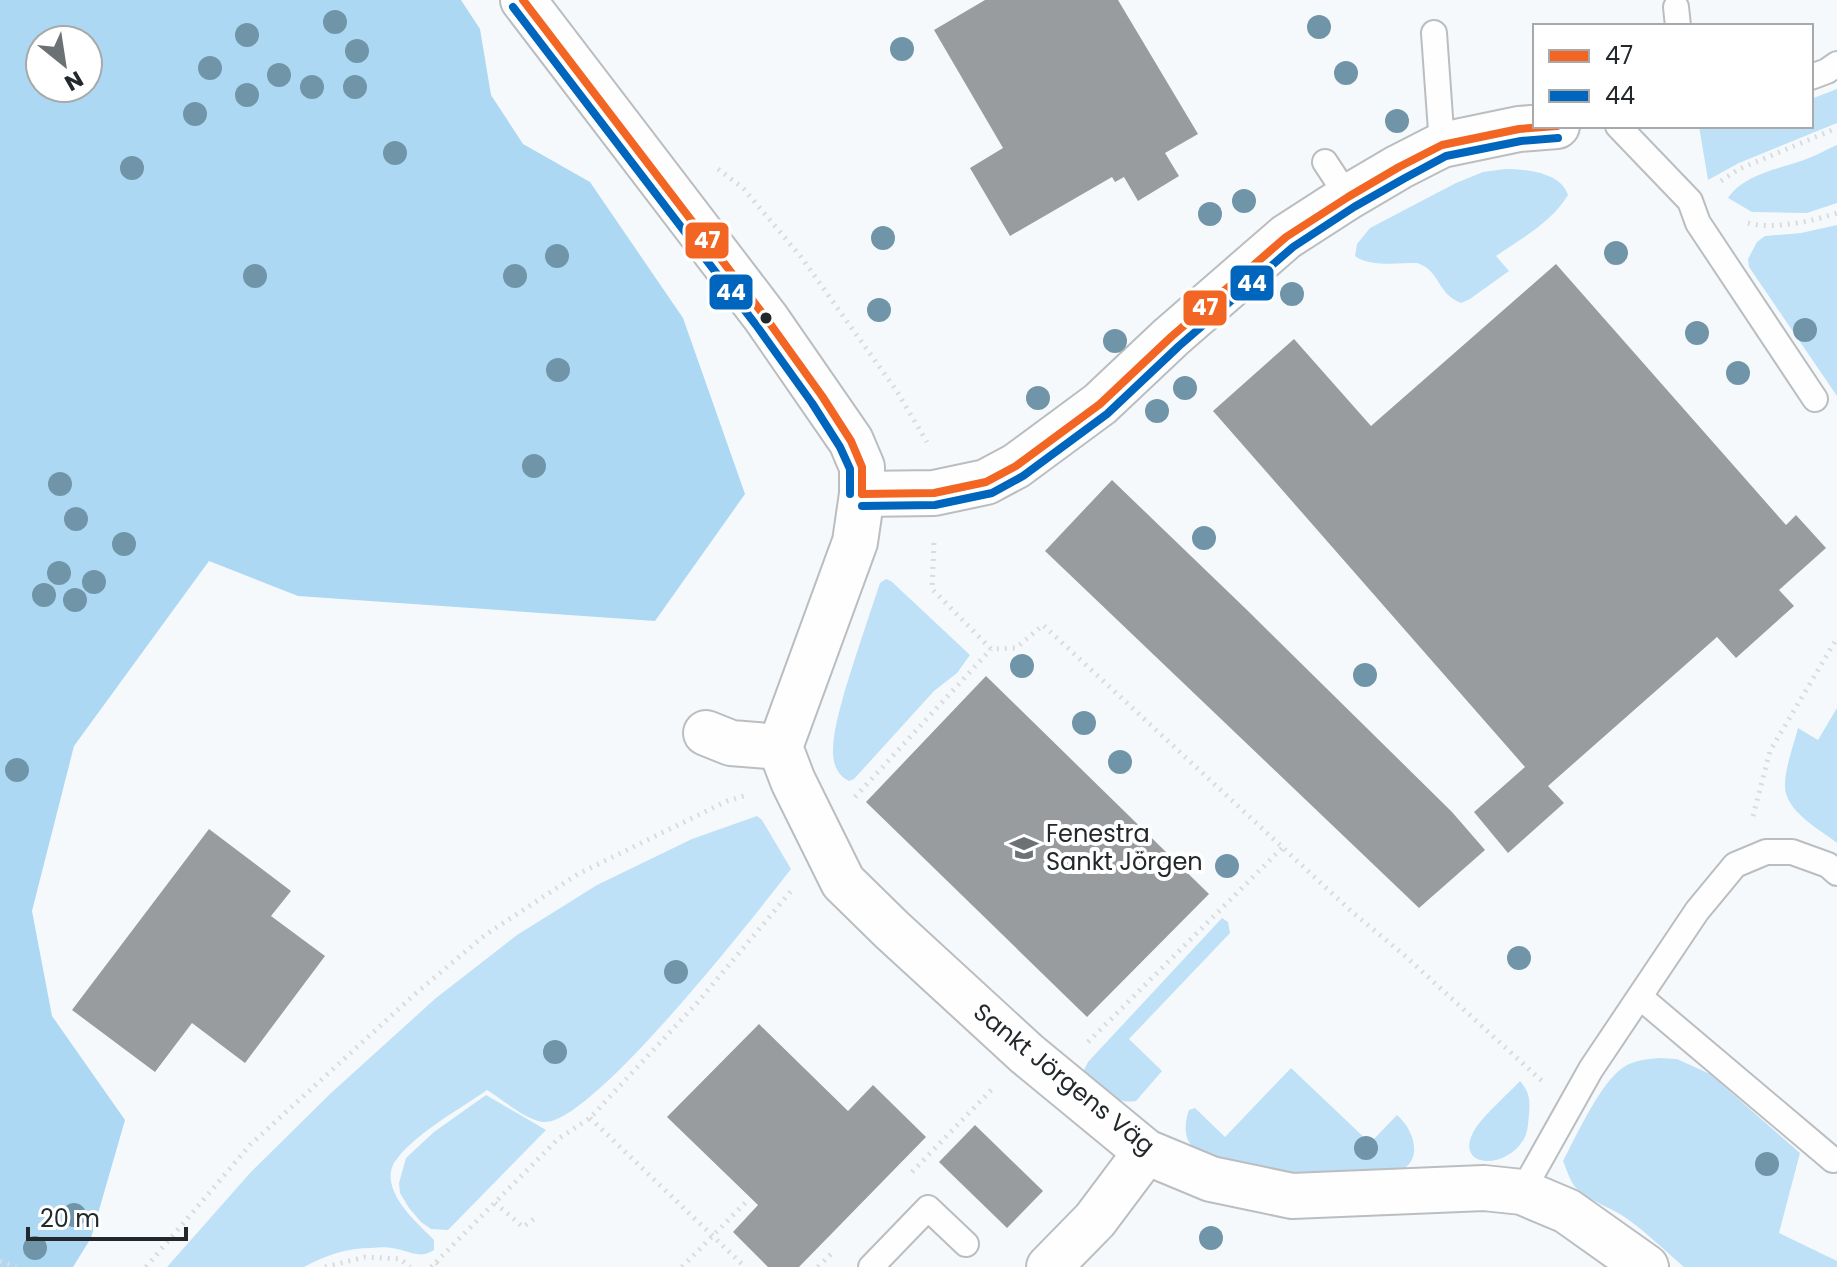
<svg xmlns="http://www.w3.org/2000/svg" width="1837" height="1267" viewBox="0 0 1837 1267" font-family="Poppins,sans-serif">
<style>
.green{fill:#bee1f8}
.forest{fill:#add8f3;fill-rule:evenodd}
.building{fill:#989c9f}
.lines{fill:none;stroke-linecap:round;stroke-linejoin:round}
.service-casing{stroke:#babec0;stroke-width:28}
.minor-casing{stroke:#babec0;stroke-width:48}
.path{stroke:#dadbdc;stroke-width:5;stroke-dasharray:2 6;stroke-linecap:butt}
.service{stroke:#fefefe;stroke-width:24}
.minor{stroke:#fefefe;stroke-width:44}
.bus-1-casing{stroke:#fff;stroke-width:14}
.bus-2-casing{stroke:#fff;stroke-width:14}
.bus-1{stroke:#f26522;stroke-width:8}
.bus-2{stroke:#0065bd;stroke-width:8}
.tree{fill:#7195a8}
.bus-dot{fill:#22282b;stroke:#fff;stroke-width:3}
.labels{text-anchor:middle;stroke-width:8;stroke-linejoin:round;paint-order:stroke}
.poi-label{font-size:24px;fill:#22282b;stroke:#fff;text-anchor:start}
.street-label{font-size:24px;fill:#22282b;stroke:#fff}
.line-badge{stroke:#fff;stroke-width:3}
.badge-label{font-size:22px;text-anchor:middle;font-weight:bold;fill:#fff}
</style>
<rect width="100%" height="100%" fill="#f6f9fb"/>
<g class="green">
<path d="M1837 89V123L1739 163 1708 180 1699 126H1811V99Z"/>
<path d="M1837 145V203L1807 213 1752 212 1728 198C1743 175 1777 169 1801 161 1814 157 1825 150 1837 145Z"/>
<path d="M1505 169C1525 169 1561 172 1568 195 1552 222 1522 238 1496 256L1509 271 1470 299 1461 303C1436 293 1441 271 1417 263 1399 263 1369 267 1355 256L1357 244 1370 228 1456 183 1483 172Z"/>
<path d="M1837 225V396L1749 267 1748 259 1757 242 1765 236 1801 233Z"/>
<path d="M886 579 891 581 970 655 957 673 934 691 854 779 849 781C837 775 833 764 833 751 833 731 840 709 845 690 856 654 868 619 880 583Z"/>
<path d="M1837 708V843C1819 829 1783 810 1785 784 1785 768 1794 744 1798 728L1818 740Z"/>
<path d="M757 816 762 820 791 869C757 913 593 1123 545 1122 528 1122 502 1099 487 1090 460 1109 411 1136 394 1163 391 1168 390 1175 391 1181 394 1203 419 1225 434 1240V1250C420 1259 412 1252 397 1249 389 1247 380 1247 372 1248 347 1248 326 1255 304 1267H167L250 1173 331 1093 436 998 517 935 597 885 692 839Z"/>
<path d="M1222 918 1228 922 1230 933 1129 1039 1162 1071 1136 1101C1113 1105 1099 1087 1083 1072L1088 1062Z"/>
<path d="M1659 1058 1677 1059 1710 1074 1800 1153 1779 1233 1837 1261V1267H1684C1663 1249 1643 1229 1620 1214 1611 1209 1581 1195 1577 1189 1570 1182 1567 1170 1563 1161 1577 1135 1602 1078 1627 1065 1637 1060 1649 1059 1659 1058Z"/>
<path d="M1291 1068 1370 1143 1397 1115C1416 1131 1425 1166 1393 1173 1385 1175 1376 1174 1368 1174 1338 1175 1305 1176 1275 1171 1260 1168 1246 1164 1232 1161 1219 1158 1202 1155 1192 1146 1183 1136 1185 1121 1189 1110L1195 1108 1225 1137Z"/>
<path d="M1520 1081C1530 1093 1530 1100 1529 1115 1528 1123 1528 1132 1524 1139 1504 1173 1449 1167 1477 1126 1489 1110 1506 1096 1520 1081Z"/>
<path d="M486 1095 546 1130 448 1230 431 1229 421 1222 409 1208 400 1193 399 1183 406 1158 434 1132Z"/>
</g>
<path class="forest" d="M0 0H461L480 29 491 95 523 144 590 182 683 318 745 494 655 621 298 596 209 561 74 746 32 911 52 1016 125 1120 91 1238 73 1267H0ZM40 40H88V88H40Z"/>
<g class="building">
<path d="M985 0H1118L1198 134 1165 153 1179 176 1138 201 1124 177 1115 182 1112 177 1010 236 970 168 1003 148 934 30Z"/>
<path d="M1556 264 1786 525 1796 515 1826 548 1779 590 1794 606 1736 658 1717 637 1548 786 1564 803 1508 853 1474 812 1525 767 1213 411 1294 339 1371 426Z"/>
<path d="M1112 480 1247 610 1452 812 1485 850 1419 908 1045 551Z"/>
<path d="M986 676 1209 894 1087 1017 866 802Z"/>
<path d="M209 829 291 891 271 916 325 956 245 1063 192 1023 155 1072 72 1010Z"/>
<path d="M759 1024 848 1111 873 1085 926 1137 799 1267H768L733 1232 758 1205 667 1117Z"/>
<path d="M975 1125 1043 1191 1007 1228 939 1162Z"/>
</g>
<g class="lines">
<defs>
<g id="service">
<path d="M1676 7 1678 26"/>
<path d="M1434 33 1442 145"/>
<path d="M1811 77 1827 71 1837 64"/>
<path d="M1618 126 1690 201 1698 223 1815 399"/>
<path d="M1325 162 1348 197"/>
<path d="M1640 997 1833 1160"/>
<path d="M1522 1192 1591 1069 1697 911 1735 865 1766 852H1792L1828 865 1837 873"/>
<path d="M871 1267 928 1208 966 1244"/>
</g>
<g id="minor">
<path d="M523 0 766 318 851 441 862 467V494L855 542 780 747 793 781 843 882 892 930 1027 1054 1146 1152 1211 1179 1292 1196 1484 1188 1522 1192 1567 1211 1646 1267"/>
<path d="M862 494 934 493 986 482 1016 466 1100 404 1171 337 1286 237 1348 197 1399 167 1442 145 1519 129 1557 126"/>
<path d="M706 733 731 743 780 747"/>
<path d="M1049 1267 1095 1220 1146 1152"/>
</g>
</defs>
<use href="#service" class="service-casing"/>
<use href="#minor" class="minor-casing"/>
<g class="path">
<path d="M718 169 743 188 801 257 896 390 927 442"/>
<path d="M1721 181 1739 169 1837 128"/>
<path d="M1748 223C1773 230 1813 221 1837 213"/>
<path d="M934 543 932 589 991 649 1016 648 1043 625 1351 911 1404 955 1542 1081"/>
<path d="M855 797 991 649"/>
<path d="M1753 816 1770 751 1837 638"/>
<path d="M1088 1042 1282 848"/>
<path d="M590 1118 745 1267"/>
<path d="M912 1172 994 1087"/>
<path d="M495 1203 523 1227 535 1218"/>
<path d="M0 1261 16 1267"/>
<path d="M436 1262 558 1139 590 1118 697 1003 791 891"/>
<path d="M146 1267 250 1145 415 994 485 935 578 874 727 801 744 796"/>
<path d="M325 1267 365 1257 400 1259 410 1267"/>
<path d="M431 1267 436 1262 441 1267"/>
<path d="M682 1267 747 1201"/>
<path d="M818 1267 835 1250"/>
</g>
<use href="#service" class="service"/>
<use href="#minor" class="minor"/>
<defs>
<g id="bus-1">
<path d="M523 0 766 318 822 396 851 441 862 467V494"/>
<path d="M862 494 934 493 986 482 1016 466 1100 404 1171 337 1286 237 1348 197 1399 167 1442 145 1519 129 1557 126"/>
</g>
<g id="bus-2">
<path d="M513 7 756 325 812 403 840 447 850 469V494"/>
<path d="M862 506 935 505 992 493 1023 476 1107 414 1179 346 1293 247 1354 207 1405 178 1446 156 1521 141 1558 138"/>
</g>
</defs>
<use href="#bus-1" class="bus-1-casing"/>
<use href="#bus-2" class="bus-2-casing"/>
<use href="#bus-1" class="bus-1"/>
<use href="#bus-2" class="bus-2"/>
</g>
<g class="tree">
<circle cx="335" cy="22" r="12"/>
<circle cx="1319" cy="27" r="12"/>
<circle cx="247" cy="35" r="12"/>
<circle cx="902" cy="49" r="12"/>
<circle cx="357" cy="51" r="12"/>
<circle cx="210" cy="68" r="12"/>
<circle cx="1346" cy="73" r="12"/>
<circle cx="279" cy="75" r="12"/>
<circle cx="312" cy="87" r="12"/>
<circle cx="355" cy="87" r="12"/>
<circle cx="247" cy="95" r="12"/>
<circle cx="195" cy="114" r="12"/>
<circle cx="1397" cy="121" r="12"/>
<circle cx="395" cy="153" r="12"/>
<circle cx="132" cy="168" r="12"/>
<circle cx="1244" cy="201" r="12"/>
<circle cx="1210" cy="214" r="12"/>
<circle cx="883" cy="238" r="12"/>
<circle cx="1616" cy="253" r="12"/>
<circle cx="557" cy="256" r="12"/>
<circle cx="255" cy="276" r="12"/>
<circle cx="515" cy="276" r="12"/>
<circle cx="1292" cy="294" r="12"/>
<circle cx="879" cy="310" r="12"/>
<circle cx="1805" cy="330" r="12"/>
<circle cx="1697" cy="333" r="12"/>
<circle cx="1115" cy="341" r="12"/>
<circle cx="558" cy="370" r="12"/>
<circle cx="1738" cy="373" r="12"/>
<circle cx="1185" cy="388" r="12"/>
<circle cx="1038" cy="398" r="12"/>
<circle cx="1157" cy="411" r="12"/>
<circle cx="534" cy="466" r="12"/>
<circle cx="60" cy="484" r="12"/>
<circle cx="76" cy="519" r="12"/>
<circle cx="1204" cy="538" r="12"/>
<circle cx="124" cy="544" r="12"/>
<circle cx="59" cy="573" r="12"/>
<circle cx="94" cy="582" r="12"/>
<circle cx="44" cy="595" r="12"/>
<circle cx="75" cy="600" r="12"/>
<circle cx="1022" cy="666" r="12"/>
<circle cx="1365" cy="675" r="12"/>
<circle cx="1084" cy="723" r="12"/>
<circle cx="1120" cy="762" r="12"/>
<circle cx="17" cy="770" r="12"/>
<circle cx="1227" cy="866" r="12"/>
<circle cx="1519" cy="958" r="12"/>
<circle cx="676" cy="972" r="12"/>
<circle cx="555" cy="1052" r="12"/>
<circle cx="1366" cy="1148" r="12"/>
<circle cx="1767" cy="1164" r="12"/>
<circle cx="74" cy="1215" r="12"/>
<circle cx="1211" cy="1238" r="12"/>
<circle cx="35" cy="1248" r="12"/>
</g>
<defs>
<symbol id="school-bare" viewBox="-9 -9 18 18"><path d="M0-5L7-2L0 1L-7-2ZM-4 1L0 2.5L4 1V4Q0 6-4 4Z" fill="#6c7174" stroke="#fff" stroke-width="2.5" paint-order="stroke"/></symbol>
</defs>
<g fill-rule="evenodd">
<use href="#school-bare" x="1004" y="828" width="40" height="40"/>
</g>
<circle class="bus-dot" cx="766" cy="318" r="7"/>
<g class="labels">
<g class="poi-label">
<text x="1046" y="842">Fenestra<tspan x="1046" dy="28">Sankt Jörgen</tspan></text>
</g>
<g class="street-label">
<text transform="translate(1064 1079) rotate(39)" y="8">Sankt Jörgens Väg</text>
</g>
</g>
<g class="line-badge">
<rect x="684" y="221" width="46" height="39" rx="8" fill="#f26522"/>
<rect x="1229" y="264" width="46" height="38" rx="8" fill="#0065bd"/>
<rect x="708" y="273" width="46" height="38" rx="8" fill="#0065bd"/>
<rect x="1182" y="289" width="46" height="38" rx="8" fill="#f26522"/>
</g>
<g class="badge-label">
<text x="707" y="248">47</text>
<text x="1252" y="291">44</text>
<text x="731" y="300">44</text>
<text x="1205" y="315">47</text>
</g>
<rect x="1533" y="24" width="280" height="104" fill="#ffffff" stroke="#a7a9aa" stroke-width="2"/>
<rect x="1549" y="50" width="40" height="12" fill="#f26522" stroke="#a7a9aa" stroke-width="2"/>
<text x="1605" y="64" font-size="24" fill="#22282b">47</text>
<rect x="1549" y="90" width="40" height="12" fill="#0065bd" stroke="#a7a9aa" stroke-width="2"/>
<text x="1605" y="104" font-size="24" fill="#22282b">44</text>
<g transform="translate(64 64) rotate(150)"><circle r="38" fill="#ffffff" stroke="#a7a9aa" stroke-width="2"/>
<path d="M0-6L14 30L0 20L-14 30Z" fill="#6c7174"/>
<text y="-12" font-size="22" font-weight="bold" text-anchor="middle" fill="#22282b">N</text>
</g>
<path d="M28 1227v12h158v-12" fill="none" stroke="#22282b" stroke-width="4"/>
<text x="40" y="1227" font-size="24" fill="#22282b" stroke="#ffffff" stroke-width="6" paint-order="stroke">20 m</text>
</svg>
